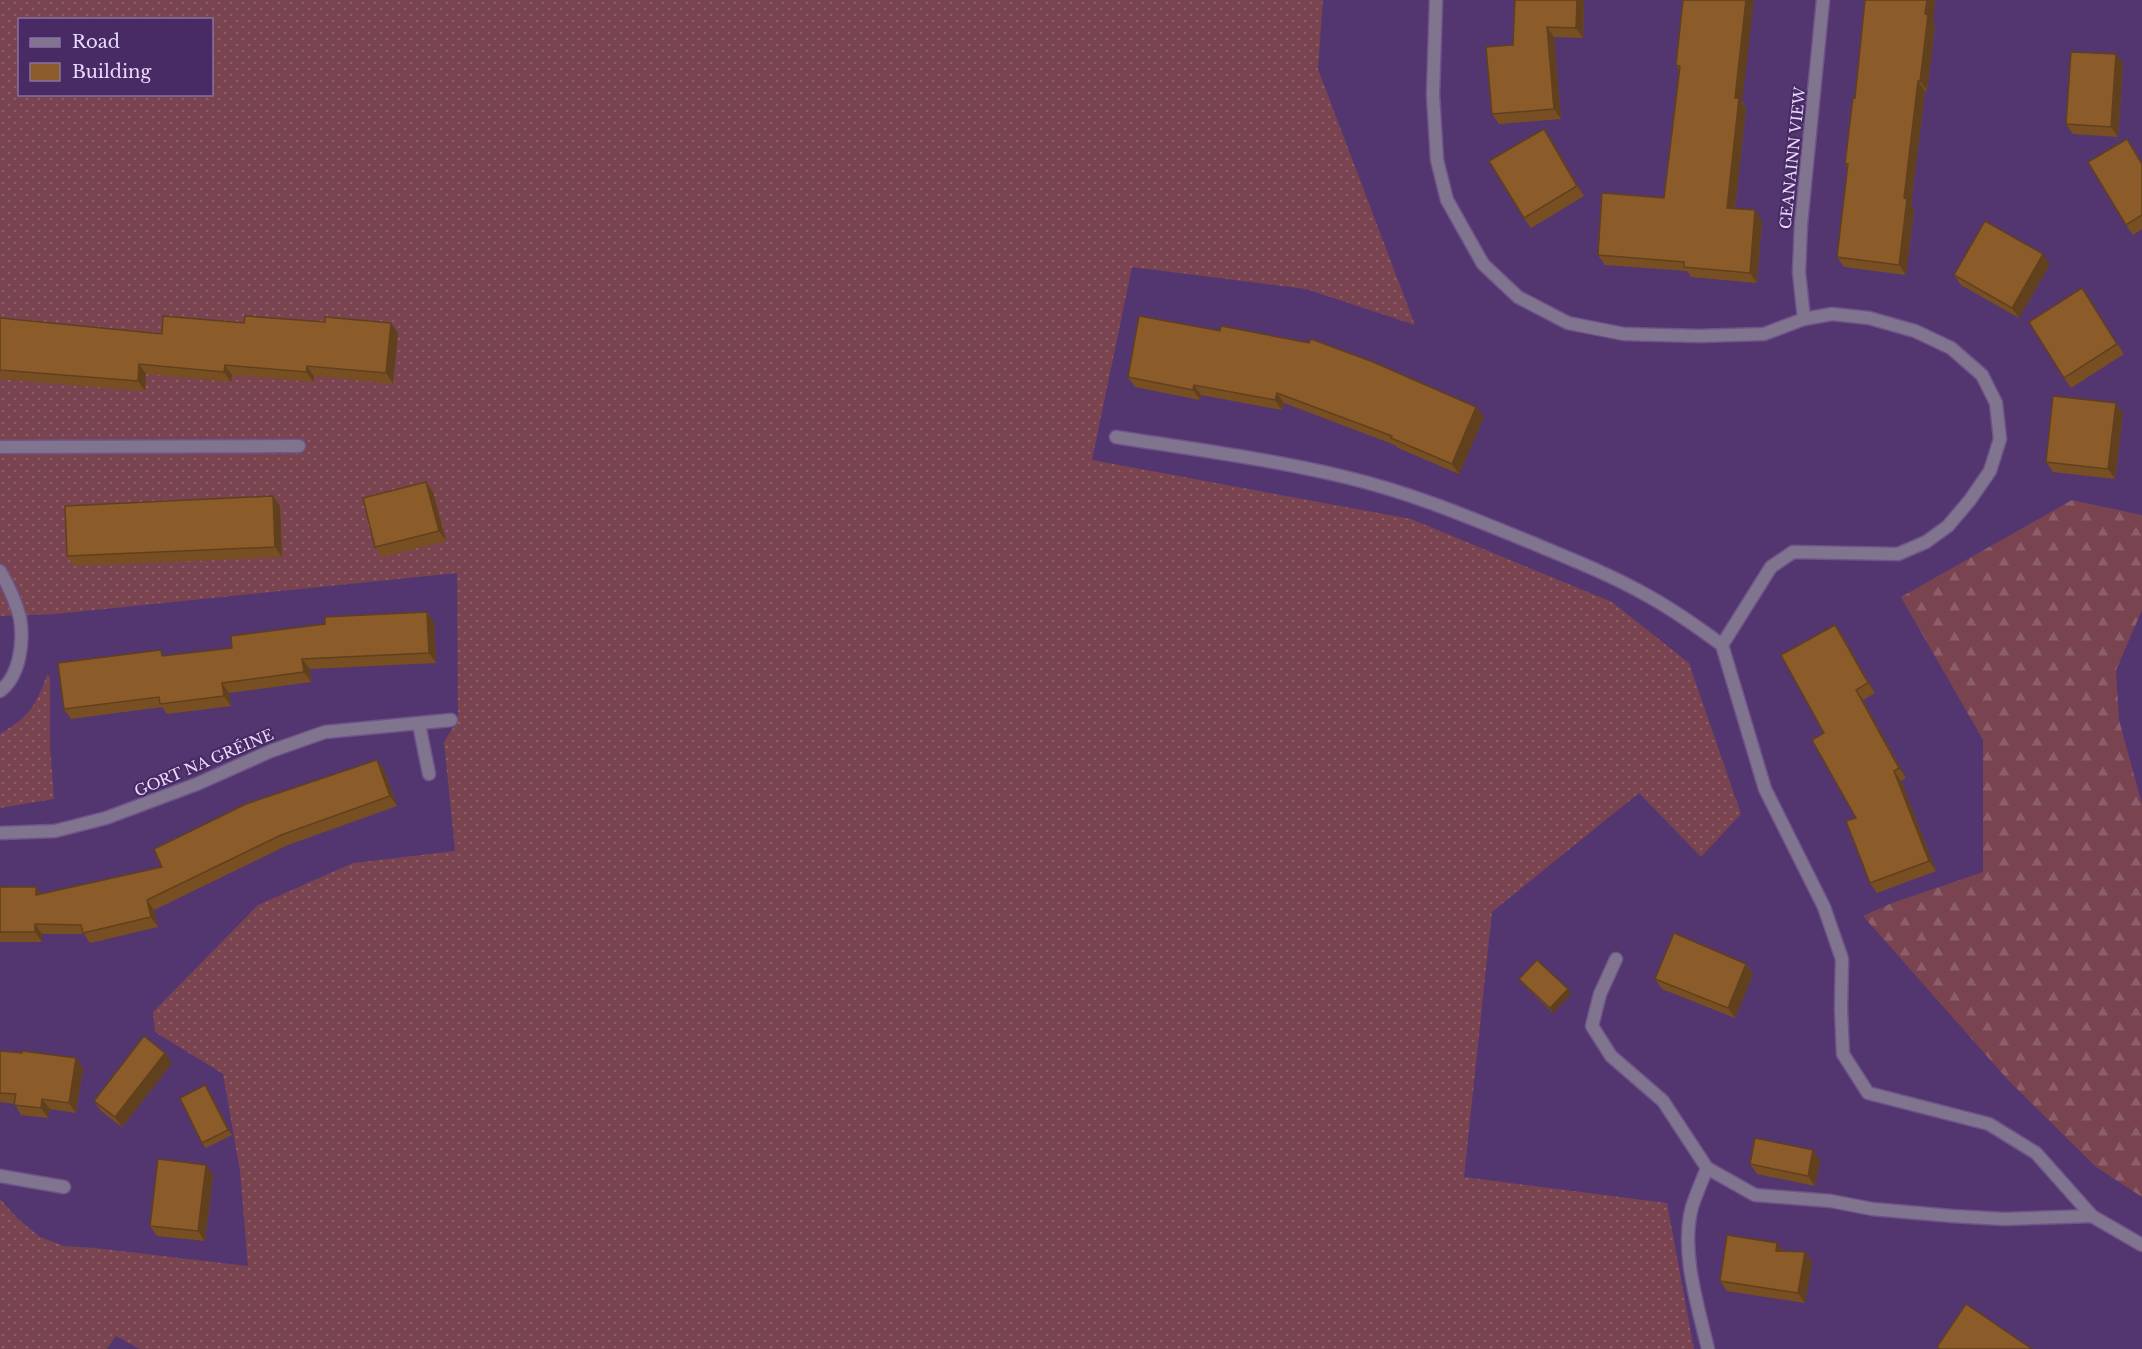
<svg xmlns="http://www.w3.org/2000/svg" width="2142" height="1349" viewBox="0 0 2142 1349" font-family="'Libre Baskerville',serif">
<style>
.grass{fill:url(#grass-dots);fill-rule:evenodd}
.forest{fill:url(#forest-firs)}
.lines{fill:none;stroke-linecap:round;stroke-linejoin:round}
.service-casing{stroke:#6e5489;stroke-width:15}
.minor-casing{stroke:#6e5489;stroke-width:15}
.service{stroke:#80748f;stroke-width:12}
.minor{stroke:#80748f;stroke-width:12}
.wall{fill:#784f23}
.shaded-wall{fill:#61401d}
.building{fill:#8b5c29;stroke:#61401d;stroke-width:1.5}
.labels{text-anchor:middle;stroke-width:4.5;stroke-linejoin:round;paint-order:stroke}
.street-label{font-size:15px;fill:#eadafd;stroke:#482b64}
</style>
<defs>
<pattern id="grass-dots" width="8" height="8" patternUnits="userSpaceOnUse" patternTransform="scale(1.5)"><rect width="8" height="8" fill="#794350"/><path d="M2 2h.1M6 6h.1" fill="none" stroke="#8c5e6a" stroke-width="1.8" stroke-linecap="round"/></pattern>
<pattern id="forest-firs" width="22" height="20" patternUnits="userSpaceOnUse" patternTransform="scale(1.5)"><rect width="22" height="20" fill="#794350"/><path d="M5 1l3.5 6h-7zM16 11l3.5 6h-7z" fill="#8c5e6a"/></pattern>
</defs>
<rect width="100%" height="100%" fill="#533670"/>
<g class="grass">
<path d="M0 0H1323L1318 69 1415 325 1306 289 1132 267 1092 460 1411 519 1612 602 1689 663 1741 814 1701 857 1639 793 1492 912 1464 1177 1667 1203 1694 1349H140L116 1336 107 1349H0V1199L18 1219 40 1237 64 1246 95 1248 248 1266 240 1171 223 1074 155 1032 153 1012 258 905 353 863 455 851 444 742 458 720 457 573 56 614 0 616ZM20 20H212V94H20Z"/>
<path d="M47 675 50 677V746L54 799 0 808V734C30 716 35 707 47 675Z"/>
</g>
<path class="forest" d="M2072 500 2142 515V610L2116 670 2119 720 2142 804V1197L2096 1167 2008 1080 1863 916 1892 903 1983 872V740L1901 597Z"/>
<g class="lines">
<defs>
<g id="service">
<path d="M1616 959 1600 994 1592 1026 1611 1056 1663 1101 1707 1168 1755 1195 1831 1201 1872 1209 1952 1216 2004 1219 2092 1216"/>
<path d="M1707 1168C1702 1181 1696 1194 1692 1207 1680 1251 1698 1306 1708 1349"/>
</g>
<g id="minor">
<path d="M1804 319 1799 272 1801 224 1823 0"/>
<path d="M1116 437C1192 449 1270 459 1345 477 1409 492 1469 517 1530 542 1570 559 1612 575 1650 597 1675 611 1699 628 1722 645L1771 567 1793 552 1898 554 1926 542 1948 526 1970 500 1990 471 2000 439 1996 403 1982 375 1951 348 1915 331 1869 318 1832 314 1804 319 1764 334 1699 336 1624 334 1568 323 1518 297 1483 264 1447 200 1437 160 1433 95 1436 0"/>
<path d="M0 447 299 446"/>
<path d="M0 571C8 585 16 602 20 618 24 642 20 676 0 691"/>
<path d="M1722 645 1765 789 1824 907 1842 959 1841 1009 1843 1054 1868 1093 1989 1124 2036 1153 2092 1216 2142 1245"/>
<path d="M419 724 429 774"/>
<path d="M0 833 55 831 106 818 197 784 271 751 325 732 451 720"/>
<path d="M0 1176 64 1187"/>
</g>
</defs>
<use href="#service" class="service-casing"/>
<use href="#minor" class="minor-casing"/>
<use href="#service" class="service"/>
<use href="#minor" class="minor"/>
</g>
<g class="wall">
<path d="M1584 0 1583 38 1554 37 1561 119 1499 124 1492 114 1513 45Z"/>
<path d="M1683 0 1746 108 1735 209 1762 220 1757 283 1691 277 1687 271 1605 265 1598 255 1664 198 1679 70 1676 65Z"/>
<path d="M1865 0H1935L1933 22 1935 25 1927 91H1925L1911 205 1914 209 1906 275 1844 267 1837 257 1848 168 1845 164 1855 98Z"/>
<path d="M2116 54 2123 64 2118 137 2073 134 2066 124Z"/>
<path d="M1544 129 1551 139 1584 196 1531 228 1524 218Z"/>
<path d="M2134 149 2142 163V229L2133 235 2126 225Z"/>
<path d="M2050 264 2019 318 1961 285 1954 275Z"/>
<path d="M2089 298 2124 354 2071 388 2064 378Z"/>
<path d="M0 318 162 334 244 323H391L398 333 393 384 314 376V382L232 375 231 382 146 374 145 391 0 379Z"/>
<path d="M1220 331 1309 343 1476 407 1484 417 1459 474 1398 448 1395 445 1284 403 1282 410 1201 395 1200 400 1135 387 1128 377Z"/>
<path d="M2123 413 2115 479 2053 472 2046 462Z"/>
<path d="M433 492 446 541 382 557 375 547Z"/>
<path d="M273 496 280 506 282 557 74 566 67 556Z"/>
<path d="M427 612 434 622 436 663 310 669 311 682 229 693 231 706 167 714 162 707 71 719 64 709 165 656 232 648Z"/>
<path d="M1835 625 1842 635 1875 693 1863 700 1906 778 1901 781 1936 871 1877 893 1870 883 1856 818 1824 733Z"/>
<path d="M377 760 384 770 397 806 288 845 154 910 158 927 90 943 84 934H42V942H0V887H36L41 894 162 867Z"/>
<path d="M1746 964 1753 974 1735 1018 1662 989 1655 979Z"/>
<path d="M1519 979 1571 994 1553 1013 1523 984Z"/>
<path d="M0 1051 76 1058 83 1068 76 1113 50 1109 48 1118 21 1115 15 1104 0 1102Z"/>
<path d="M172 1063 122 1127 101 1111 94 1101Z"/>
<path d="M209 1091 232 1135 206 1148 202 1143Z"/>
<path d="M1813 1150 1820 1161 1815 1186 1757 1174 1750 1164Z"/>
<path d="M213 1175 205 1241 157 1236 150 1226Z"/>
<path d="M1777 1243 1783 1251 1805 1252 1812 1262 1805 1303 1727 1291 1720 1281Z"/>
</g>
<g class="shaded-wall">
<path d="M1577 0H1584L1583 38 1576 28Z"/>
<path d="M1746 0H1754L1742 103 1746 108 1734 218 1727 208 1735 98Z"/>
<path d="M1927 0H1935L1933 22 1935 25 1927 91 1920 81Z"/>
<path d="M1547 27 1554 37 1561 119 1554 109Z"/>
<path d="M2116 54 2123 64 2118 137 2111 127Z"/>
<path d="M1918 81 1925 91 1911 205 1914 209 1906 275 1899 265 1904 198Z"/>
<path d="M1544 129 1551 139 1584 196 1577 186Z"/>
<path d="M1755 210 1762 220 1757 283 1750 273Z"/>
<path d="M2043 254 2050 264 2019 318 2012 308Z"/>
<path d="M2082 288 2089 298 2124 354 2117 344Z"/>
<path d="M391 323 398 333 393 384 386 373Z"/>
<path d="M139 364 146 374 145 391 138 381Z"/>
<path d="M225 365 232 375 231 382 224 372Z"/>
<path d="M307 366 314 376V382L306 372Z"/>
<path d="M1194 385 1201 395 1200 400 1193 390Z"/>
<path d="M1277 393 1284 403 1282 410 1275 400Z"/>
<path d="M2116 403 2123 413 2115 479 2108 469Z"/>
<path d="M1476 407 1484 417 1459 474 1452 464Z"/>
<path d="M426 482 433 492 446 541 439 531Z"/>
<path d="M273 496 280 506 282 557 275 547Z"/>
<path d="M427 612 434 622 436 663 429 653Z"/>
<path d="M1835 625 1842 635 1875 693 1868 683Z"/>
<path d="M302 659 310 669 311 682 304 672Z"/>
<path d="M222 683 229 693 231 706 224 696Z"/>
<path d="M1856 690 1863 700 1906 778 1899 768Z"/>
<path d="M377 760 384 770 397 806 390 796Z"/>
<path d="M1894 771 1901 781 1936 871 1929 861Z"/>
<path d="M36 887 43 897 36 895Z"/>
<path d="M147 900 154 910 158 927 151 917Z"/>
<path d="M35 924 42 934V942L35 932Z"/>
<path d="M1746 964 1753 974 1735 1018 1728 1008Z"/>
<path d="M1568 989 1571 994 1553 1013 1550 1008Z"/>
<path d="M165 1053 172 1063 122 1127 115 1117Z"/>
<path d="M76 1058 83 1068 76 1113 69 1103Z"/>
<path d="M205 1085 209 1091 232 1135 228 1130Z"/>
<path d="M42 1099 50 1109 48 1118 41 1108Z"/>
<path d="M1813 1150 1820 1161 1815 1186 1808 1176Z"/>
<path d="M206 1165 213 1175 205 1241 198 1231Z"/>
<path d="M1777 1243 1784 1253 1776 1251Z"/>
<path d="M1805 1252 1812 1262 1805 1303 1798 1293Z"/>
</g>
<g class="building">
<path d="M1515 0H1577L1576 28 1547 27 1554 109 1492 114 1486 47 1513 45Z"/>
<path d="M1683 0H1746L1735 98H1739L1727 208 1755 210 1750 273 1684 267V262L1598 255 1602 193 1664 198 1680 66 1676 65Z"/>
<path d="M1865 0H1927L1925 14 1928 15 1920 81H1918L1904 198 1907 199 1899 265 1837 257 1848 164H1845L1853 98H1855Z"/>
<path d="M2071 52 2116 54 2111 127 2066 124Z"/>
<path d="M1544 129 1577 186 1524 218 1489 161Z"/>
<path d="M2127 139 2142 164V215L2126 225 2088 162Z"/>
<path d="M1985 221 2043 254 2012 308 1954 275Z"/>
<path d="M2082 288 2117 344 2064 378 2029 322Z"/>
<path d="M163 316 244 323 245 316 325 322V317L391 323 386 373 307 366 306 372 225 365 224 372 139 364 138 381 0 370V318L162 334Z"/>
<path d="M1139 316 1220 331 1221 326 1309 343 1311 339 1373 362 1476 407 1452 464 1391 438 1392 436 1277 393 1275 400 1194 385 1193 390 1128 377Z"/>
<path d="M2053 396 2116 403 2108 469 2046 462Z"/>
<path d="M426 482 439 531 375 547 363 498Z"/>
<path d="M273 496 275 547 67 556 65 506Z"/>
<path d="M427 612 429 653 302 659 304 672 222 683 224 696 160 704 159 697 64 709 58 663 161 650 162 656 232 648 231 636 325 624V617Z"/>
<path d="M1835 625 1868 683 1856 690 1899 768 1894 771 1929 861 1870 883 1846 821 1856 818 1812 740 1824 733 1781 655Z"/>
<path d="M377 760 390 796 281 835 147 900 151 917 83 933 81 925 35 924V932H0V887H36V895L162 867 154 849 246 804Z"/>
<path d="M1674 933 1746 964 1728 1008 1655 979Z"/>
<path d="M1537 960 1568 989 1550 1008 1519 979Z"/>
<path d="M144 1036 165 1053 115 1117 94 1101Z"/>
<path d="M0 1051 22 1053V1051L76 1058 69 1103 42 1099 41 1108 14 1105 16 1094 0 1093Z"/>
<path d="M205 1085 228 1130 202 1143 180 1098Z"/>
<path d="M1755 1138 1813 1150 1808 1176 1750 1164Z"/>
<path d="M158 1159 206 1165 198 1231 150 1226Z"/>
<path d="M1727 1235 1777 1243 1776 1251 1805 1252 1798 1293 1720 1281Z"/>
<path d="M1966 1304 2032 1349H1940L1937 1347Z"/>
</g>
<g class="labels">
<g class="street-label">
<text transform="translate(1793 158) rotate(-84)" y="5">CEANAINN VIEW</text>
<text transform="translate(204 763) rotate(-23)" y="5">GORT NA GRÉINE</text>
</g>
</g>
<rect x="18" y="18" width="195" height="78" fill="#482b64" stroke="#8971a1" stroke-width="1.5"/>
<rect x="30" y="38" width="30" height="9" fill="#80748f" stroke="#8971a1" stroke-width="1.5"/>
<text x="72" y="48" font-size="18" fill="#eadafd">Road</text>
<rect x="30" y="63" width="30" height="18" fill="#8b5c29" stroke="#8971a1" stroke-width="1.5"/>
<text x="72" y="78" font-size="18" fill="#eadafd">Building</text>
</svg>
